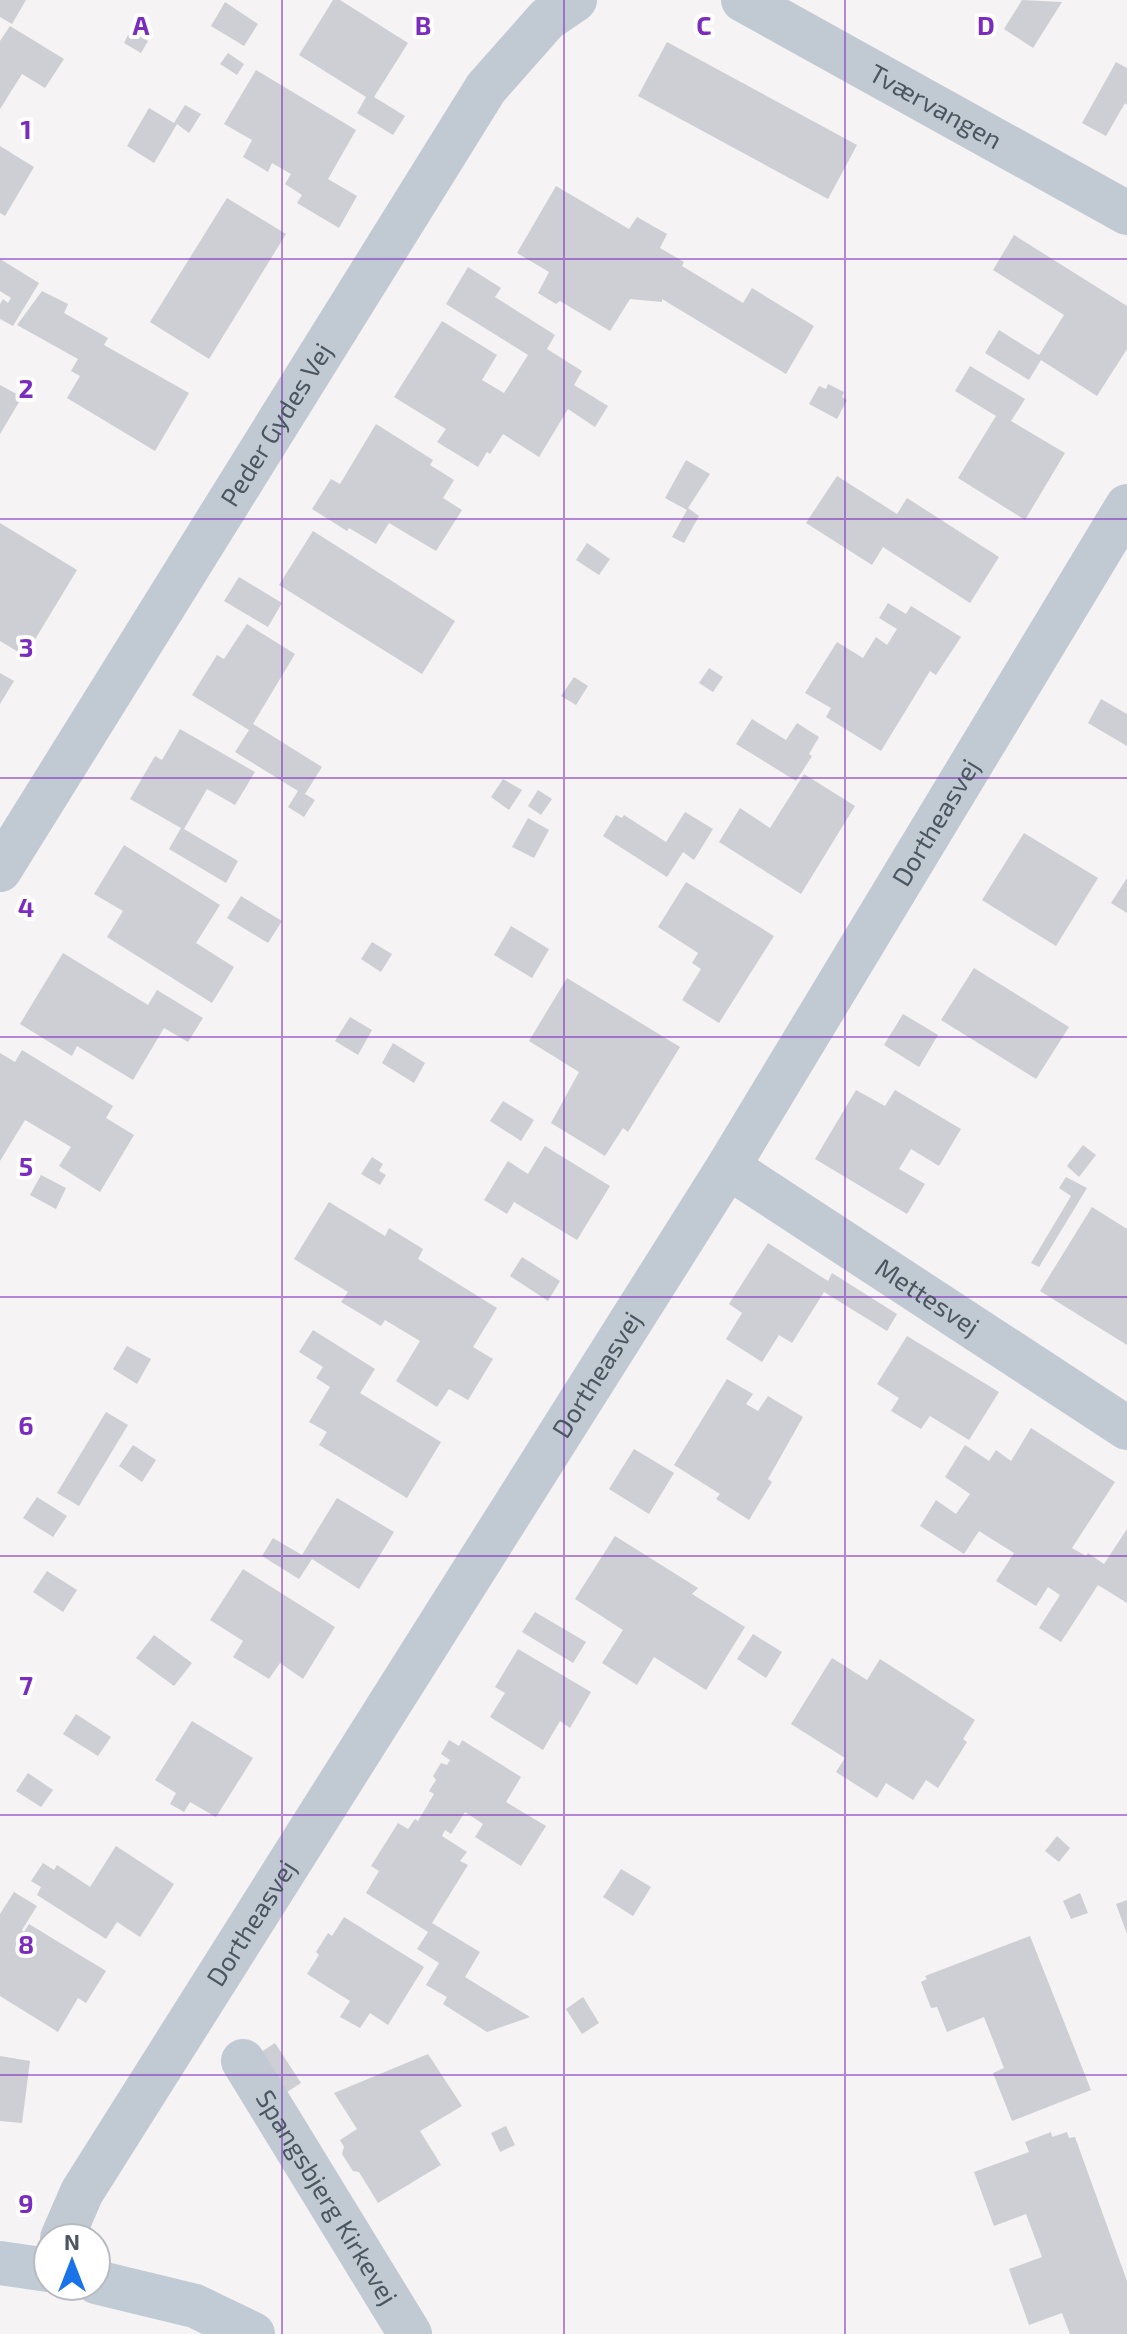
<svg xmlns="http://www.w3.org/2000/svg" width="1127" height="2334" viewBox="0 0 1127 2334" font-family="'Exo 2',sans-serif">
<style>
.building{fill:#cdcfd5}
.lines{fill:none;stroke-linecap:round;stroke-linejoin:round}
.street{stroke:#c1cad2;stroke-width:44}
.secondary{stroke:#c1cbd6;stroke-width:44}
.grid{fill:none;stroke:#7b2cbf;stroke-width:2;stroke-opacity:0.55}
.labels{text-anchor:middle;stroke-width:8;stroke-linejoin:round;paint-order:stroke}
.street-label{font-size:26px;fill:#4a5661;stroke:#fff}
.grid-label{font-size:26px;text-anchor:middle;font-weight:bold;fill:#7b2cbf;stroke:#fff;stroke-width:8;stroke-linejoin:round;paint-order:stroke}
</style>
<rect width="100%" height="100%" fill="#f5f3f3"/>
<g class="building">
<path d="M0 0H26L12 24 0 17Z"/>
<path d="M333 0H340L408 43 374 97 405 116 393 135 357 113 366 97 299 55Z"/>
<path d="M1022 0 1062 2 1033 48 1004 29Z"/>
<path d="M225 2 258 24 244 46 211 26Z"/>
<path d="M10 26 64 59 45 88 22 74 0 109V41Z"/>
<path d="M130 31 148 41 141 53 124 43Z"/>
<path d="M667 42 857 145 828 199 638 96Z"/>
<path d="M228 53 244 64 237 75 220 64Z"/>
<path d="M1116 62 1127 68V105L1125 103 1106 136 1082 123Z"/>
<path d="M256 70 356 130 328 179 357 196 339 228 297 203 302 195 285 184 291 174 272 163 268 172 243 157 252 140 224 124Z"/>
<path d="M185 105 201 114 189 133 177 124 154 163 127 146 149 108 174 123Z"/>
<path d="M0 146 34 167 5 216 0 213Z"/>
<path d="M556 186 629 229 637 217 667 234 660 248 684 262 682 266 743 303 752 288 814 326 786 374 662 299V302L630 299 610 331 560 301 556 304 538 293 549 272 517 253Z"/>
<path d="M227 198 286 234 209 359 150 322Z"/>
<path d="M1014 235 1127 306V349L1097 396 1041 360 1029 380 985 353 999 330 1039 355 1064 315 993 270Z"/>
<path d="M0 259 39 283 13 326 0 319V304L3 299 8 303 11 298 0 291Z"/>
<path d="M468 267 501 288 495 297 555 335 547 349 582 371 574 385 608 406 595 427 568 409 539 457 503 434 490 454 487 452 478 467 437 442 446 429 394 397 442 321 497 355 482 380 504 393 528 355 446 304Z"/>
<path d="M42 291 68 304 64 313 108 338 104 345 189 393 155 451 67 398 80 376 71 371 78 359 17 325Z"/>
<path d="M970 366 1025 399 1011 421 1065 453 1025 520 958 478 996 416 955 391Z"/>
<path d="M828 384 844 392 842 397 847 400 837 419 809 404 819 386 826 389Z"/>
<path d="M0 385 22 397 0 434Z"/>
<path d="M376 424 433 460 430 465 454 480 443 498 462 510 436 551 389 523 376 544 349 528 347 531 312 509 331 479 340 484Z"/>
<path d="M686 460 710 474 688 508 699 516 684 543 672 537 687 510 665 498Z"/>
<path d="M837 476 897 514 907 498 999 557 970 603 883 547 872 565 806 523Z"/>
<path d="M0 523 77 570 25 656 0 641Z"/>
<path d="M313 531 455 621 422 674 279 585Z"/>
<path d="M587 543 610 559 599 575 576 560Z"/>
<path d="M239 577 282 603 268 627 224 601Z"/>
<path d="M888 603 906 614 911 606 961 637 936 675 930 671 881 751 826 717 831 708 805 693 837 642 863 658 876 637 887 645 897 629 879 618Z"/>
<path d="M247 624 295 654 253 724 322 767 305 794 315 800 304 817 288 807 298 791 235 752 249 730 192 695 217 655 224 659Z"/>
<path d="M709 668 723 677 713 692 699 683Z"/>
<path d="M0 673 14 681 0 704Z"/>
<path d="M574 677 588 686 576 705 561 696Z"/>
<path d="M1101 699 1127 714V746L1088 723Z"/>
<path d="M752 719 786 740 797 723 819 737 809 754 812 756 796 781 736 744Z"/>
<path d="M180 729 255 772 235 805 207 789 184 829 238 861 226 883 169 849 181 828 130 799 155 756 162 760Z"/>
<path d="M804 774 855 806 801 894 719 842 740 808 770 828Z"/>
<path d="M503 779 522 790 509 810 491 797Z"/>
<path d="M538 790 552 799 541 815 528 806Z"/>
<path d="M685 812 713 829 694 860 683 852 667 877 603 836 616 815 622 818 624 815 666 842Z"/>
<path d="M528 818 549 830 534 858 512 847Z"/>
<path d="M1024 833 1098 878 1056 946 982 900Z"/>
<path d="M124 845 220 905 196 943 234 967 212 1003 107 937 123 911 94 894Z"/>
<path d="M1127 878V913L1111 903Z"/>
<path d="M686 882 774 936 719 1023 682 1000 701 969 692 963 698 953 658 927Z"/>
<path d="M241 896 282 921 268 943 227 918Z"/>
<path d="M511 926 549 949 532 978 494 955Z"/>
<path d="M372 942 392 954 381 972 361 959Z"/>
<path d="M63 953 148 1005 157 990 203 1018 188 1042 164 1028 133 1080 77 1046 72 1056 20 1024Z"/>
<path d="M974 968 1069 1027 1036 1079 941 1020Z"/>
<path d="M567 978 680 1047 628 1132 623 1128 605 1156 551 1123 579 1072 529 1041Z"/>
<path d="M903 1014 938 1035 919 1067 884 1045Z"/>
<path d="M350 1017 372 1030 358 1055 335 1041Z"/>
<path d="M393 1043 425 1063 414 1083 382 1063Z"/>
<path d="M22 1050 113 1106 106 1118 134 1135 100 1192 59 1166 71 1147 25 1120 0 1161V1053L15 1062Z"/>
<path d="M856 1090 885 1106 895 1090 961 1129 939 1166 911 1149 899 1169 925 1184 907 1214 815 1159Z"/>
<path d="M503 1101 534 1120 521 1141 490 1121Z"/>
<path d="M1083 1145 1096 1155 1079 1177 1067 1166Z"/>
<path d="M545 1146 610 1186 577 1240 514 1202 507 1214 484 1200 508 1161 528 1174Z"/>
<path d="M372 1157 383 1164 379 1171 386 1175 380 1185 361 1174Z"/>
<path d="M41 1175 66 1188 56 1209 30 1195Z"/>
<path d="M1066 1177 1087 1188 1039 1267 1031 1263 1071 1196 1059 1188Z"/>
<path d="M329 1202 385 1236 389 1228 423 1249 418 1259 497 1308 473 1347 493 1359 468 1400 449 1389 437 1407 396 1381 420 1341 385 1320 381 1326 341 1302 348 1292 294 1259Z"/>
<path d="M1092 1207 1127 1229V1345L1040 1291Z"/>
<path d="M768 1243 828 1281 832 1273 897 1314 887 1331 824 1292 792 1343 779 1335 762 1362 726 1339 742 1313 729 1304Z"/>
<path d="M522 1257 560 1281 548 1301 510 1276Z"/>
<path d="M313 1330 375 1369 360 1393 441 1442 407 1498 319 1445 327 1432 309 1422 330 1387 316 1378 323 1367 299 1352Z"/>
<path d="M907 1336 999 1392 969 1440 930 1416 921 1429 891 1411 899 1398 877 1384Z"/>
<path d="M127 1346 151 1359 137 1384 113 1369Z"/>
<path d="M727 1379 753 1394 746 1404 758 1411 768 1396 803 1417 768 1479 772 1482 749 1520 716 1499 720 1494 674 1465Z"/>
<path d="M106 1412 128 1425 79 1506 57 1493Z"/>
<path d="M1031 1428 1115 1482 1072 1548 1086 1556 1088 1553 1104 1564 1127 1529V1603L1098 1585 1061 1642 1039 1628 1060 1595 1048 1587 1036 1606 996 1581 1014 1553 979 1531 964 1554 920 1526 936 1500 956 1514 970 1494 945 1477 965 1445 989 1461 996 1450 1011 1461Z"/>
<path d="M133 1445 156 1460 142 1482 119 1466Z"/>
<path d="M634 1449 674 1473 649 1514 609 1489Z"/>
<path d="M37 1497 67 1516 53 1537 23 1518Z"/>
<path d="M337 1498 394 1532 359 1589 312 1559 299 1579 262 1556 273 1538 302 1555Z"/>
<path d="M615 1536 698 1588 692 1594 745 1627 706 1690 654 1657 637 1685 602 1663 623 1630 575 1599Z"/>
<path d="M243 1569 335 1627 303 1679 280 1663 269 1679 233 1657 243 1641 210 1620Z"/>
<path d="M47 1571 77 1590 63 1612 33 1592Z"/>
<path d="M535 1612 586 1642 573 1663 522 1632Z"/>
<path d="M753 1634 782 1652 766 1678 737 1659Z"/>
<path d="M154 1635 192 1663 174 1686 136 1658Z"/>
<path d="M518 1649 591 1692 570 1728 560 1721 543 1750 490 1717 505 1693 495 1687Z"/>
<path d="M832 1658 867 1680 880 1659 975 1720 963 1739 967 1742 938 1788 926 1780 913 1800 886 1783 877 1798 836 1772 845 1758 791 1724Z"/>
<path d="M76 1714 111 1737 98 1756 63 1734Z"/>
<path d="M192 1721 253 1758 216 1817 190 1802 184 1812 170 1804 176 1793 155 1780Z"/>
<path d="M449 1740 459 1746 462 1740 521 1777 506 1802 546 1826 521 1866 475 1837 483 1824 465 1812 451 1834 445 1830 442 1836 467 1852 460 1861 468 1865 432 1923 480 1952 465 1977 530 2017 487 2032 443 2004 447 1997 426 1985 439 1963 417 1949 428 1932 366 1893 379 1871 371 1866 398 1823 408 1829 415 1819 418 1821 434 1794 429 1791 436 1780 433 1776 441 1763 447 1765 450 1760 441 1754Z"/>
<path d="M28 1773 53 1790 41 1807 16 1791Z"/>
<path d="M1057 1836 1070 1848 1059 1862 1045 1851Z"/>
<path d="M116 1846 174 1884 140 1937 117 1922 106 1939 37 1895 41 1887 31 1881 43 1863 54 1870 57 1865 90 1887Z"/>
<path d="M621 1869 651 1887 633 1916 603 1897Z"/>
<path d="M14 1892 37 1906 22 1930 24 1932 29 1924 106 1971 86 2003 78 1998 58 2032 0 1996V1914Z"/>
<path d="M1080 1893 1088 1913 1071 1919 1063 1901Z"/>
<path d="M1127 1900V1934L1116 1904Z"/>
<path d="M344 1917 424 1967 388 2025 370 2013 360 2028 340 2017 350 2001 307 1974 319 1955 316 1952 328 1933 332 1936Z"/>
<path d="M1030 1936 1091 2090 1012 2121 993 2073 1004 2068 984 2017 947 2032 937 2007 931 2008 921 1982 927 1979 925 1976Z"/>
<path d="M583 1997 599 2023 582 2034 566 2009Z"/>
<path d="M275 2043 301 2083 276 2099 250 2059Z"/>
<path d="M428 2054 462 2106 420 2131 441 2165 378 2203 359 2172 353 2171 342 2154 344 2147 340 2140 357 2129 334 2093Z"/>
<path d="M0 2056 30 2061 22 2123 0 2121Z"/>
<path d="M506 2126 515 2145 500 2152 491 2133Z"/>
<path d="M1051 2132 1052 2137 1067 2132 1069 2138 1075 2137 1127 2281V2334H1070L1062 2313 1029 2325 1009 2269 1042 2257 1026 2214 994 2226 974 2172 1029 2152 1025 2142Z"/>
</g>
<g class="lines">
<g class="street">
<path id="s1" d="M743 0 1127 213"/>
<path id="s2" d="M0 870 486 88 547 19 575 0"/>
<path id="s3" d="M728 1167 1127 1428"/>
<path id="s4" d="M243 2061 410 2334"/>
<path id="s5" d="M62 2238 82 2192 728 1167 1127 506"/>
</g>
<g class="secondary">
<path d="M0 2263 48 2270"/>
<path d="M96 2282 195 2306 253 2334"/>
</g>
</g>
<path class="grid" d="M282 0V2334M564 0V2334M845 0V2334M0 259H1127M0 519H1127M0 778H1127M0 1037H1127M0 1297H1127M0 1556H1127M0 1815H1127M0 2075H1127"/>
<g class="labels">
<g class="street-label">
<text dy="9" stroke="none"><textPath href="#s1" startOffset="220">Tværvangen</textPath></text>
<text dy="9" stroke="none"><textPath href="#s2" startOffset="524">Peder Gydes Vej</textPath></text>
<text dy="9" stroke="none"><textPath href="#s5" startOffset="1664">Dortheasvej</textPath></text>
<text dy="9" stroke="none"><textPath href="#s3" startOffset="238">Mettesvej</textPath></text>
<text dy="9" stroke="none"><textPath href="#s5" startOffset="1016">Dortheasvej</textPath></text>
<text dy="9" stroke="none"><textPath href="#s5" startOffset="368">Dortheasvej</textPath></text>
<text dy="9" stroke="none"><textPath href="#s4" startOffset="160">Spangsbjerg Kirkevej</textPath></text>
</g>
</g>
<g class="grid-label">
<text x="141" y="35">A</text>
<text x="423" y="35">B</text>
<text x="704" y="35">C</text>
<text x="986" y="35">D</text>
<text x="26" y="139">1</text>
<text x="26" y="398">2</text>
<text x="26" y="657">3</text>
<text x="26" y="917">4</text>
<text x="26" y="1176">5</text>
<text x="26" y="1435">6</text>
<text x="26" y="1695">7</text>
<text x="26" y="1954">8</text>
<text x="26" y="2213">9</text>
</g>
<g transform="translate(72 2262)"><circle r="38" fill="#ffffff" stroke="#b7bbc0" stroke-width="2"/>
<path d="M0-6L14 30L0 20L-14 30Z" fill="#1a73e8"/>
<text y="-12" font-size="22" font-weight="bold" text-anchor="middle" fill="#4a5661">N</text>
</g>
</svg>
